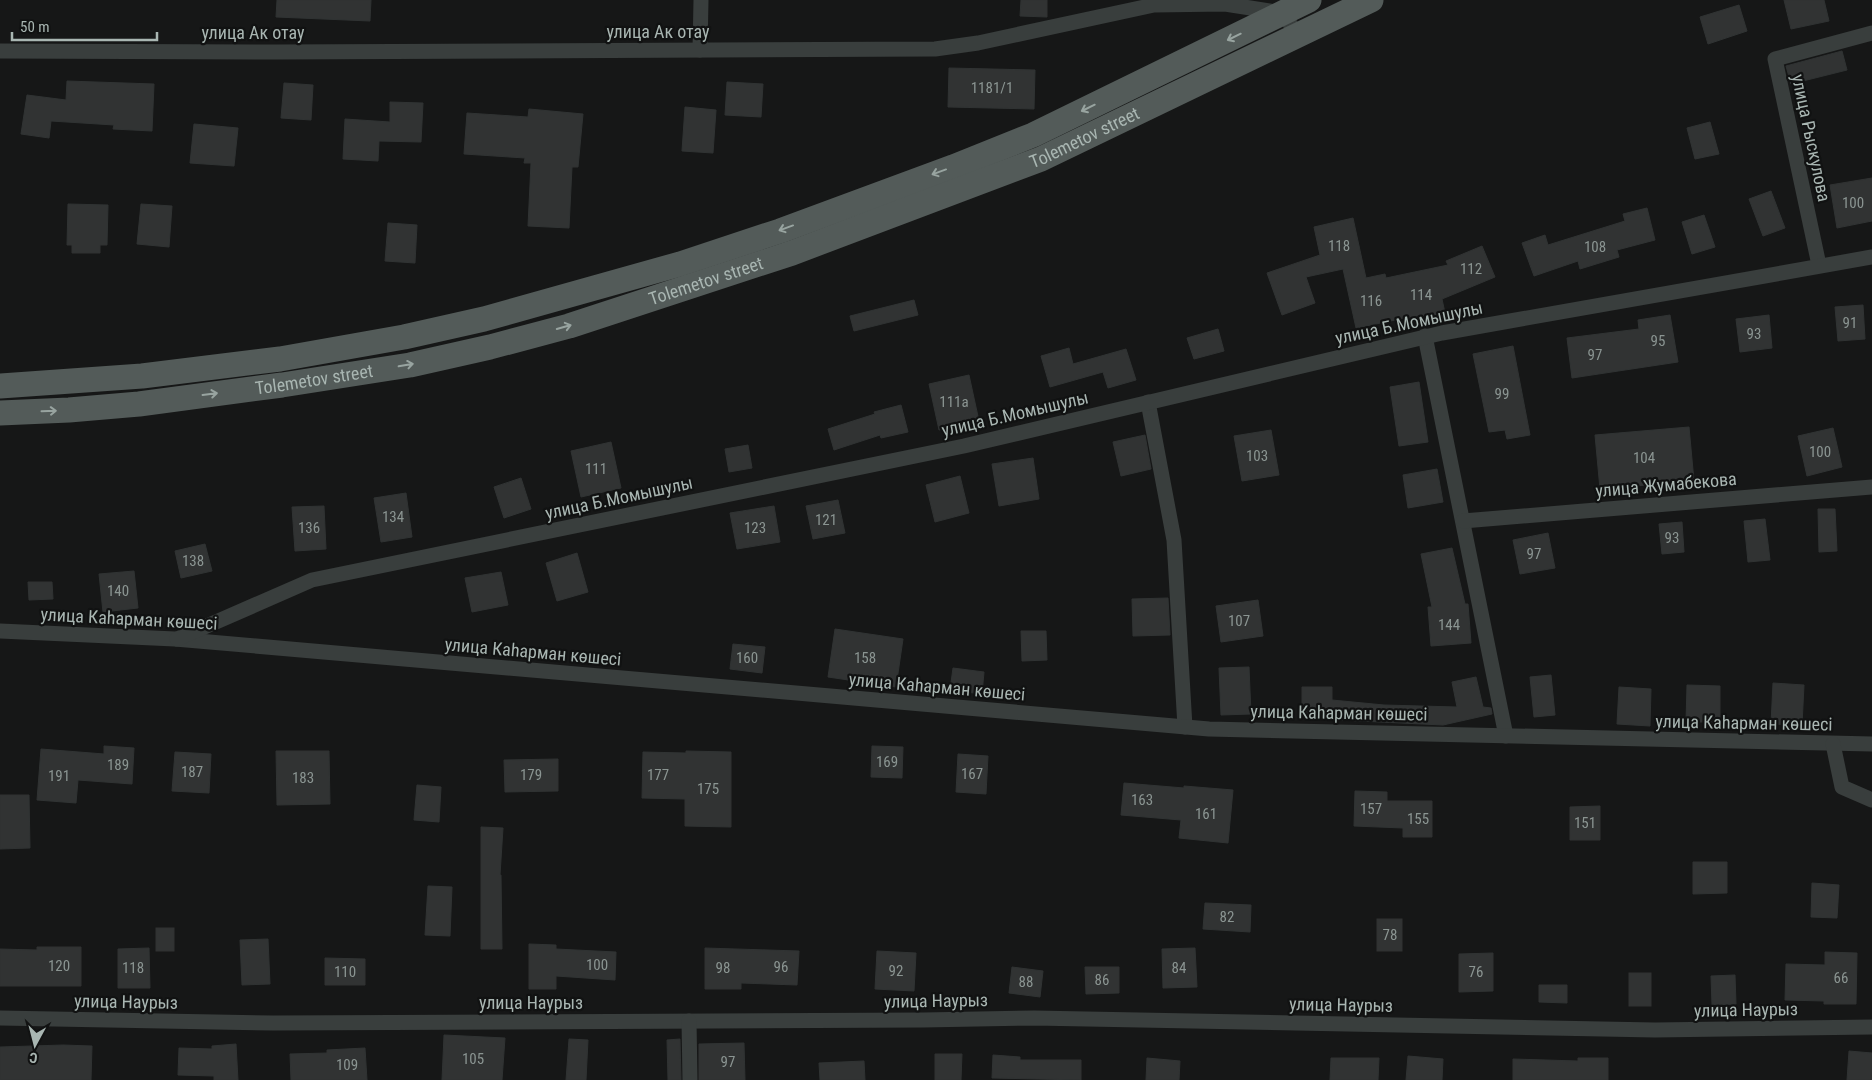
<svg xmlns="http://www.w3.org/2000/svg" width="1872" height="1080" viewBox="0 0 1872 1080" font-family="'Roboto Condensed',sans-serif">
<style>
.building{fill:#313333;stroke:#303333}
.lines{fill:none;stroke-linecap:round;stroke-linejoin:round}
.minor{stroke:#393e3d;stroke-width:15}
.primary{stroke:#535b59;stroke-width:25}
.oneway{stroke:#98a4a0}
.labels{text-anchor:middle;stroke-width:4.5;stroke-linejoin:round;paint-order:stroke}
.number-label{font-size:15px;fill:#8b9592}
.street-label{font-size:18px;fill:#a9b6b2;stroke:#111212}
</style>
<rect width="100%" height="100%" fill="#161717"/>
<g class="building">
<path d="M277 0H371L370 21 276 17Z"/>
<path d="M1021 0H1047V17L1020 16Z"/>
<path d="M1784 0H1824L1829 21 1791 29Z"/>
<path d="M1739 5 1747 31 1708 44 1700 17Z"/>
<path d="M1842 51 1847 70 1791 84 1786 66Z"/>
<path d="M949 68 1035 70 1034 109 948 107Z"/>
<path d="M67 81 154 84 152 131 113 129 114 125 51 121 49 138 21 134 27 95 66 100Z"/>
<path d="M727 82 763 84 761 117 725 115Z"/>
<path d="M284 83 313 85 311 120 281 118Z"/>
<path d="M390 102 423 103 421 142 379 141 378 161 343 159 345 119 390 122Z"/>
<path d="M685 107 716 110 713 153 682 151Z"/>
<path d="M529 109 583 114 578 167H572L569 228 528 226 531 163H524L525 158 464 154 467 113 528 117Z"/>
<path d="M1710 122 1719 154 1695 159 1687 128Z"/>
<path d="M194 124 238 128 234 166 190 163Z"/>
<path d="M1872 178V221L1837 228 1830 185Z"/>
<path d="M1771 191 1785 228 1763 236 1749 199Z"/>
<path d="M68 204 108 205 107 245H100V253H72V245H67Z"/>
<path d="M141 204 172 206 169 247 137 244Z"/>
<path d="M1647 208 1655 240 1617 250 1619 257 1580 269 1578 261 1534 276 1522 243 1545 235 1548 245 1625 221 1623 214Z"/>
<path d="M1704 215 1715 247 1692 254 1682 222Z"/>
<path d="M1353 218 1366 278 1385 274 1386 278 1448 265 1446 261 1482 246 1495 277 1442 299 1445 313 1406 322 1405 318 1356 328 1343 269 1306 277 1315 303 1282 315 1267 273 1320 255 1314 227Z"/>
<path d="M388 223 417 225 415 263 385 261Z"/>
<path d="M914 300 918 315 854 331 850 316Z"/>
<path d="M1863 305 1865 339 1838 341 1835 307Z"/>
<path d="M1670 315 1678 362 1572 378 1567 338 1639 329 1638 320Z"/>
<path d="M1769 315 1772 348 1740 352 1736 319Z"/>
<path d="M1218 329 1224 351 1194 359 1187 338Z"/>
<path d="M1513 346 1530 435 1507 439 1505 430 1489 432 1473 354Z"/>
<path d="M1069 348 1073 364 1126 349 1136 380 1108 388 1103 372 1050 387 1041 356Z"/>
<path d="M969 375 979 421 939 430 929 384Z"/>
<path d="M1419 382 1428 442 1399 446 1390 387Z"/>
<path d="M901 405 908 432 881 438 880 435 834 450 828 429 875 414 874 412Z"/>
<path d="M1689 427 1694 481 1600 489 1595 435Z"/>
<path d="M1833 428 1842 467 1807 476 1798 436Z"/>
<path d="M1271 430 1279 475 1242 481 1234 436Z"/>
<path d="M1145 435 1151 469 1121 476 1113 442Z"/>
<path d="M611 442 621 488 581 497 571 451Z"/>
<path d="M748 445 752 468 729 472 725 449Z"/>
<path d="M1033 458 1039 499 999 506 992 464Z"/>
<path d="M1437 469 1443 502 1408 508 1403 475Z"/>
<path d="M960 476 969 513 935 522 926 485Z"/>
<path d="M521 478 531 509 504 518 494 487Z"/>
<path d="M406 493 412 537 381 542 374 498Z"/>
<path d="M838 500 845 533 813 539 806 506Z"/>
<path d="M324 506 326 549 295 551 292 507Z"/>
<path d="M774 506 780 542 737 549 730 513Z"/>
<path d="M1818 509H1835L1837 551 1819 552Z"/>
<path d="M1765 519 1770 560 1748 562 1744 521Z"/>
<path d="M1682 522 1684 552 1662 554 1659 524Z"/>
<path d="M1548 533 1555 568 1520 574 1513 540Z"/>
<path d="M205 544 212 571 181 578 175 551Z"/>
<path d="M1452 548 1465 604H1468L1471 643 1431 646 1428 607H1432L1421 554Z"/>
<path d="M577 553 588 592 557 601 546 563Z"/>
<path d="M134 571 138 608 103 612 99 574Z"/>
<path d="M501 572 508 605 472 612 465 578Z"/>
<path d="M28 582H52L53 599 29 600Z"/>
<path d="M1168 598 1170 635 1133 636 1132 599Z"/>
<path d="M1258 600 1263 636 1221 642 1216 606Z"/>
<path d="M835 629 903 639 896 687 828 677Z"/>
<path d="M1021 631H1046L1047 660 1022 661Z"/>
<path d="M733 644 765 647 762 673 730 669Z"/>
<path d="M1249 667 1251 714 1221 715 1219 668Z"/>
<path d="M953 668 984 672 982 694 950 690Z"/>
<path d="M1551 675 1555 715 1534 717 1530 677Z"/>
<path d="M1476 677 1483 707 1491 708 1492 714 1443 725 1339 720V717H1302V687H1332V700L1384 705 1457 707 1452 682Z"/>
<path d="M1773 683 1804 685 1802 725 1771 724Z"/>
<path d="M1687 685 1720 686V722H1686Z"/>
<path d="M1619 687 1651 689 1650 726 1617 724Z"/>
<path d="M104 746 134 748 132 784 78 780 76 803 37 800 41 749 104 754Z"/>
<path d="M872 746 903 747 902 778 871 777Z"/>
<path d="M276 751H329L330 804 277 805Z"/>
<path d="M686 751 731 752V827L685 826V799L642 798 643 752 686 753Z"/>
<path d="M175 752 211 754 209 793 172 791Z"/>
<path d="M958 754 988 756 986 794 956 792Z"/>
<path d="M558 759V791L505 792 504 760Z"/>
<path d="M1124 783 1184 788V786L1233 790 1228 843 1179 838 1181 820 1121 815Z"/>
<path d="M417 785 441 787 439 822 414 820Z"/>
<path d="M1355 791 1387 792V801H1432V837H1403V828L1354 826Z"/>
<path d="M0 795H29L30 848 0 849Z"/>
<path d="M1600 806V840H1570V807Z"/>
<path d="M481 827 503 828 500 875H501L502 949H481Z"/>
<path d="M1693 862H1727V893L1693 894Z"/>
<path d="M1812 883 1839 885 1837 918 1811 917Z"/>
<path d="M428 886 452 887 450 936 425 935Z"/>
<path d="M1205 903 1251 905 1250 932 1203 929Z"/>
<rect x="1377" y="919" width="25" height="32"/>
<rect x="156" y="928" width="18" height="23"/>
<path d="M268 939 270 984 242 985 240 940Z"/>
<path d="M529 944 556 945V949L616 952 615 980 556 976V989H529Z"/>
<path d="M37 947H81V986H0V949L37 950Z"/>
<path d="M149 948 150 988H118V949Z"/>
<path d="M705 948 799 951 797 985 741 983V989H705Z"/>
<path d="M1195 948 1197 987 1163 988 1162 949Z"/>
<path d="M877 951 916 953 914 991 875 989Z"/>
<path d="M1825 952 1857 953 1856 1004H1824V1001L1785 1000 1786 964 1825 965Z"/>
<path d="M1493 953V991L1459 992V954Z"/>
<path d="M325 958 365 959V985H325Z"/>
<path d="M1012 967 1043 971 1040 997 1009 993Z"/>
<path d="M1085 967H1119V993L1086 994Z"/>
<rect x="1629" y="973" width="22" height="33"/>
<path d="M1735 975 1736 1004 1712 1005 1711 976Z"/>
<path d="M1539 985H1567V1003L1539 1002Z"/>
<path d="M444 1035 505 1038 502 1080H442Z"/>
<path d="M569 1039 588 1040 586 1080H566Z"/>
<path d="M680 1039 681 1080H668L667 1040Z"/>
<path d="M744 1043 745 1080H699V1044Z"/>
<path d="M236 1044 238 1080H214V1076L178 1075 179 1048 212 1049V1046Z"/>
<path d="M63 1045 92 1046 91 1080H0V1047Z"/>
<path d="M365 1048 367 1080H291L290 1054 327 1053V1050Z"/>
<path d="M1849 1051 1872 1053V1080H1847Z"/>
<path d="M935 1054H962L961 1080H935Z"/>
<path d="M993 1055 1020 1057V1060H1081V1080L992 1078Z"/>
<path d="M1408 1056 1443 1059 1442 1080H1406Z"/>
<path d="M1147 1058 1180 1061 1179 1080H1146Z"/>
<path d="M1331 1058H1379L1378 1080H1330Z"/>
<path d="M1578 1058H1608V1080H1513V1059L1578 1061Z"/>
<path d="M864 1061 865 1080H820L819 1063Z"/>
</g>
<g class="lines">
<g class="minor">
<path d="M700 50 701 0"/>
<path d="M0 51 276 52 935 49 978 43 1154 5 1225 4 1283 13 1298 36"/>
<path d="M1819 265 1775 59 1872 33"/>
<path d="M1425 336 1506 736"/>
<path d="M1148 402 1174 540 1185 727"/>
<path d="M1463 521 1872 487"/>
<path d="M0 631 175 639 1209 729 1872 744"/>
<path d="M177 639 312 580 964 446 1442 333 1872 257"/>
<path d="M1833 744 1842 787 1872 800"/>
<path d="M0 1018 273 1023 923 1020 1034 1018 1655 1030 1872 1027"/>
<path d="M689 1021 690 1080"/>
</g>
<g class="primary">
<path d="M0 386 142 376 280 359 404 337 484 319 680 264 780 231 953 167 1033 135 1309 0"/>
<path id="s1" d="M0 413 69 410 139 404 282 385 410 365 490 347 569 326 792 253 1041 159 1371 0"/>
</g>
</g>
<defs><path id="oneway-shaft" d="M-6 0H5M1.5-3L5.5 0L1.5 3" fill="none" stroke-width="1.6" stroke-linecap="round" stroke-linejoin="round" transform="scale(1.25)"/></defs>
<g class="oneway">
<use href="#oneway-shaft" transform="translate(1234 37) rotate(154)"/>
<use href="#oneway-shaft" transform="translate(1088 108) rotate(154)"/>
<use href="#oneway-shaft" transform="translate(939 172) rotate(160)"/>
<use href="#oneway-shaft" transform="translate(786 228) rotate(160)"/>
<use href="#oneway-shaft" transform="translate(564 327) rotate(-16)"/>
<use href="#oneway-shaft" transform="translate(406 365) rotate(-10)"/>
<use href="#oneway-shaft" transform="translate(210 394) rotate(-7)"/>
<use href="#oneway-shaft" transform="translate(49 411) rotate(-2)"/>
</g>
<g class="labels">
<g class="number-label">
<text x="992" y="93">1181/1</text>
<text x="1853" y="208">100</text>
<text x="1339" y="251">118</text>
<text x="1595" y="252">108</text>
<text x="1471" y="274">112</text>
<text x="1421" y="300">114</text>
<text x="1371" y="306">116</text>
<text x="1850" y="328">91</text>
<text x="1754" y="339">93</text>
<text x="1658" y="346">95</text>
<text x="1595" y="360">97</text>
<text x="1502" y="399">99</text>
<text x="954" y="407">111а</text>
<text x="1820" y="457">100</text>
<text x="1257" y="461">103</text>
<text x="1644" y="463">104</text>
<text x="596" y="474">111</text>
<text x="393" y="522">134</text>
<text x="826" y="525">121</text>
<text x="309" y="533">136</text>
<text x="755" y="533">123</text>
<text x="1672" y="543">93</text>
<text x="1534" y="559">97</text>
<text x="193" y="566">138</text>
<text x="118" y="596">140</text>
<text x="1239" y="626">107</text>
<text x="1449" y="630">144</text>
<text x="747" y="663">160</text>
<text x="865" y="663">158</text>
<text x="887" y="767">169</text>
<text x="118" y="770">189</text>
<text x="192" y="777">187</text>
<text x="972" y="779">167</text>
<text x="531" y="780">179</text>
<text x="658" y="780">177</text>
<text x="59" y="781">191</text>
<text x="303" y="783">183</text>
<text x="708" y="794">175</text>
<text x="1142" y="805">163</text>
<text x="1371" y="814">157</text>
<text x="1206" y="819">161</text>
<text x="1418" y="824">155</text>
<text x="1585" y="828">151</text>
<text x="1227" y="922">82</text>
<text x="1390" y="940">78</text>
<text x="597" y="970">100</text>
<text x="59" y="971">120</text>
<text x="781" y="972">96</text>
<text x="133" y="973">118</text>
<text x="723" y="973">98</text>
<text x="1179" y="973">84</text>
<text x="896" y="976">92</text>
<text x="345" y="977">110</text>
<text x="1476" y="977">76</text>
<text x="1841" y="983">66</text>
<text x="1102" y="985">86</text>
<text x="1026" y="987">88</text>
<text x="473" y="1064">105</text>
<text x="728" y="1067">97</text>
<text x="347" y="1070">109</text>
</g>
<g class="street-label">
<text x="658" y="38">улица Ак отау</text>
<text x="253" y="39">улица Ак отау</text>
<text dy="6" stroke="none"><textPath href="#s1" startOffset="1126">Tolemetov street</textPath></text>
<text transform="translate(1811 138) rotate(78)" y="6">улица Рыскулова</text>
<text dy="6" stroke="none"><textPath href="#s1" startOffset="721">Tolemetov street</textPath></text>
<text transform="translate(1409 323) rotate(-12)" y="6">улица Б.Момышулы</text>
<text dy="6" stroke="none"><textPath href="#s1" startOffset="316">Tolemetov street</textPath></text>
<text transform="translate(1015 414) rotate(-13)" y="6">улица Б.Момышулы</text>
<text transform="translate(1666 485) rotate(-5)" y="6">улица Жумабекова</text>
<text transform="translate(619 498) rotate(-12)" y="6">улица Б.Момышулы</text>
<text transform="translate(129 619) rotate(3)" y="6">улица Каһарман көшесі</text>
<text transform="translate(533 652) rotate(5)" y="6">улица Каһарман көшесі</text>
<text transform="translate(937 687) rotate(5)" y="6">улица Каһарман көшесі</text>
<text transform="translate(1339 713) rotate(1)" y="6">улица Каһарман көшесі</text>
<text transform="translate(1744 723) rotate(1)" y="6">улица Каһарман көшесі</text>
<text transform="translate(936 1001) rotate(-1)" y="6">улица Наурыз</text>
<text transform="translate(126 1002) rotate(1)" y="6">улица Наурыз</text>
<text x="531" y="1009">улица Наурыз</text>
<text transform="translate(1341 1005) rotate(1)" y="6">улица Наурыз</text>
<text transform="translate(1746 1010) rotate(-1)" y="6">улица Наурыз</text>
</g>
</g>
<g transform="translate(35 1045) rotate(187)" stroke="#111212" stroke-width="4" paint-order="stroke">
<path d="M0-4L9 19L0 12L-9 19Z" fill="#a9b6b2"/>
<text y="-8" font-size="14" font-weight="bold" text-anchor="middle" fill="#a9b6b2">С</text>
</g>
<path d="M12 32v8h145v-8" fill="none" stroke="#a9b6b2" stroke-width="2.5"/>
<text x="20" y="32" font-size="15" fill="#a9b6b2" stroke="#111212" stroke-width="4" paint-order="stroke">50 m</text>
</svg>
